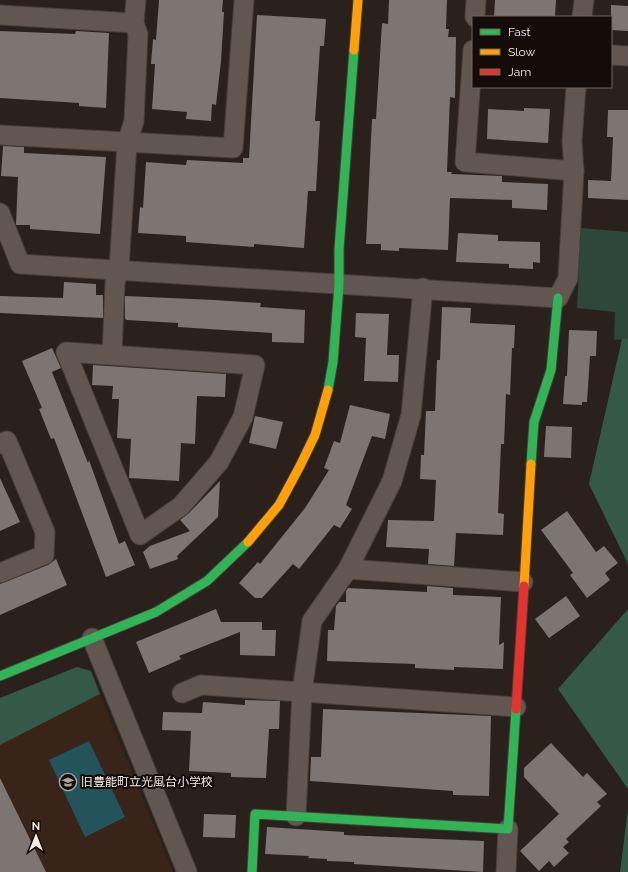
<svg xmlns="http://www.w3.org/2000/svg" width="628" height="872" viewBox="0 0 628 872" font-family="Raleway,'Noto Sans JP',sans-serif">
<style>
.built{fill:#382418}
.green{fill:#2d473a}
.forest{fill:#345947}
.water{fill:#23545b}
.building{fill:#7d7571}
.lines{fill:none;stroke-linecap:round;stroke-linejoin:round}
.street-casing{stroke:#463e3a;stroke-width:21}
.fast-casing{stroke:#463e3a;stroke-width:11}
.slow-casing{stroke:#463e3a;stroke-width:11}
.jam-casing{stroke:#463e3a;stroke-width:11}
.street{stroke:#625651;stroke-width:19}
.fast{stroke:#30b455;stroke-width:9}
.slow{stroke:#ff9f0a;stroke-width:9}
.jam{stroke:#e5322d;stroke-width:9}
.labels{text-anchor:middle;stroke-width:4;stroke-linejoin:round;paint-order:stroke}
.poi-label{font-size:12px;fill:#f7ece5;stroke:#130c08;text-anchor:start}
</style>
<rect width="100%" height="100%" fill="#2a211d"/>
<path class="built" d="M100 694 173 872H0V745Z"/>
<path class="green" d="M581 228 628 232V339L614 340 615 312 577 308Z"/>
<g class="forest">
<path d="M622 339H628V564L589 484Z"/>
<path d="M628 609V789L558 689Z"/>
<path d="M77 667 91 671 100 694 0 745V698Z"/>
<path d="M628 809V872H620Z"/>
</g>
<path class="water" d="M89 741 125 817 85 837 49 760Z"/>
<g class="building">
<path d="M159 0H223L222 12H224L221 61 216 105 212 104 211 121 186 119 187 112 152 109 155 64H151L153 39 156 40Z"/>
<path d="M389 0H447L446 29H449L448 37H456L455 98 450 97 447 172H452L451 174 502 176V182L548 184 547 210 512 208V200L450 198 448 250 399 248V251L381 250V244H366L372 119H376L382 23 388 24Z"/>
<path d="M495 0H556L555 17H494Z"/>
<path d="M611 5 628 6V31L611 30Z"/>
<path d="M257 15 326 19 324 46H320L315 121H320L316 191H308L304 248 254 244V247L186 242V236L138 233 140 207 143 208 146 162 186 165 187 160 243 163V158H249Z"/>
<path d="M0 31 75 34 76 31 109 33 106 108 79 106V103L0 98Z"/>
<path d="M524 108 550 109 548 143 487 139 488 109 524 111Z"/>
<path d="M608 110H628V200L588 198V180L611 181 613 137H607Z"/>
<path d="M3 146 24 147V153L106 157 100 234 30 229V225H16L18 177 1 176Z"/>
<path d="M458 233 498 235V241L540 242V263L533 262V269L509 268V264L456 262Z"/>
<path d="M64 282 96 284V295H103V318L0 313V296L63 298Z"/>
<path d="M125 296 214 300 261 303 260 307 305 310 304 343 272 342V333L178 327V323L127 320 125 319Z"/>
<path d="M442 307 471 308 470 323 515 325 514 348H512L510 395 506 394 504 444H501L498 513 504 514 503 535 456 533 454 566 428 564 429 549 386 547 388 520 434 521 436 480 420 479 421 455H424L426 411H435L437 360H440Z"/>
<path d="M356 313 389 314 387 355H399L398 382 364 381 366 338 355 337Z"/>
<path d="M569 330 597 331 596 356H590L587 402H582V405L563 404 565 376H567Z"/>
<path d="M52 348 61 368 52 372 88 463 89 460 119 544 125 541 135 565 106 577 54 438 51 439 39 409 42 408 22 361Z"/>
<path d="M93 365 226 374 225 397 197 396 195 444 181 443 179 481 129 478 131 439 117 438 119 399H112L113 386 92 385Z"/>
<path d="M350 405 390 414 385 439 372 436 346 505 352 509 340 528 334 525 299 569 293 564 262 598H255L239 583 258 562 260 564 305 508 329 470 324 468 334 441 340 443Z"/>
<path d="M255 416 283 422 276 449 249 443Z"/>
<path d="M546 426 572 427 571 458 544 457Z"/>
<path d="M0 478 20 522 0 531Z"/>
<path d="M220 481 218 517 177 556 178 559 150 569 143 552 150 546 190 531 180 520 189 513Z"/>
<path d="M567 511 596 552 604 546 618 563 605 573 610 580 587 598 570 575 573 573 541 530Z"/>
<path d="M56 559 67 585 0 615V584L48 565Z"/>
<path d="M427 586 453 588V595L501 597 499 645 504 642 503 669 454 667V670L415 668V664L327 661 328 630H334L336 606 339 602H346V591L348 588 427 592Z"/>
<path d="M566 596 580 616 549 638 535 619Z"/>
<path d="M216 609 221 622H262V630H276L275 656 240 655V632L179 656 181 659 149 673 136 642Z"/>
<path d="M245 700 280 701 279 729H269L266 778 231 777V773L189 771 191 731 162 730 163 712 202 713 203 702 245 705Z"/>
<path d="M323 709 491 716 489 796 453 795V791L310 781 311 757H321Z"/>
<path d="M551 743 583 777 587 773 607 794 597 802 601 806 566 839 569 842 563 847 569 853 554 867 549 861 539 871 520 851 559 814 524 777V768Z"/>
<path d="M0 778 46 872H0Z"/>
<path d="M204 814 236 815 235 838 203 837Z"/>
<path d="M267 827 344 832V835L484 841 483 872 354 864V862L327 861V859L308 858 309 856 265 854Z"/>
</g>
<g class="lines">
<defs>
<g id="street">
<path d="M0 15 134 23"/>
<path d="M475 17 476 0"/>
<path d="M582 17 584 0"/>
<path d="M473 50 465 162 574 171"/>
<path d="M611 55 628 56"/>
<path d="M0 135 233 148 244 0"/>
<path d="M0 213 20 264 558 298 568 278 574 171 572 141 576 87"/>
<path d="M66 352 255 365 243 417 219 462 181 506 140 535Z"/>
<path d="M112 355 115 283 119 269 127 143 134 121 138 34 134 23 136 0"/>
<path d="M0 444 7 441 45 532 44 555 0 573"/>
<path d="M348 569 523 582"/>
<path d="M92 638 187 872"/>
<path d="M182 693 201 685 302 692 312 621 348 569 392 481 411 415 423 288"/>
<path d="M296 816 302 692 516 707"/>
<path d="M506 872 508 829"/>
</g>
<g id="fast">
<path d="M328 390 333 362 339 285V249L354 50"/>
<path d="M531 464 534 422 551 370 558 298"/>
<path d="M0 676 156 612 207 581 248 542"/>
<path d="M252 872 255 814 508 829 516 709"/>
</g>
<g id="slow">
<path d="M354 50 358 0"/>
<path d="M248 542 279 505 300 466 315 435 328 390"/>
<path d="M524 586 531 464"/>
</g>
<path id="jam" d="M516 709 524 586"/>
</defs>
<use href="#street" class="street-casing"/>
<use href="#fast" class="fast-casing"/>
<use href="#slow" class="slow-casing"/>
<use href="#jam" class="jam-casing"/>
<use href="#street" class="street"/>
<use href="#fast" class="fast"/>
<use href="#slow" class="slow"/>
<use href="#jam" class="jam"/>
</g>
<defs>
<symbol id="school-ring" viewBox="-11 -11 22 22"><circle r="9.5" fill="#130c08" stroke="#afa59f" stroke-width="1.5"/><path d="M0-5L7-2L0 1L-7-2ZM-4 1L0 2.5L4 1V4Q0 6-4 4Z" fill="#afa59f"/></symbol>
</defs>
<g fill-rule="evenodd">
<use href="#school-ring" x="58" y="772" width="20" height="20"/>
</g>
<g class="labels">
<g class="poi-label">
<text x="81" y="786">旧豊能町立光風台小学校</text>
</g>
</g>
<rect x="472" y="16" width="140" height="72" fill="#130c08" stroke="#6e6660"/>
<rect x="480" y="29" width="20" height="6" fill="#30b455" stroke="#6e6660"/>
<text x="508" y="36" font-size="12" fill="#f7ece5">Fast</text>
<rect x="480" y="49" width="20" height="6" fill="#ff9f0a" stroke="#6e6660"/>
<text x="508" y="56" font-size="12" fill="#f7ece5">Slow</text>
<rect x="480" y="69" width="20" height="6" fill="#e5322d" stroke="#6e6660"/>
<text x="508" y="76" font-size="12" fill="#f7ece5">Jam</text>
<g transform="translate(36 836)" stroke="#130c08" stroke-width="3" paint-order="stroke">
<path d="M0-3L7 15L0 10L-7 15Z" fill="#f7ece5"/>
<text y="-6" font-size="11" font-weight="bold" text-anchor="middle" fill="#f7ece5">N</text>
</g>
</svg>
